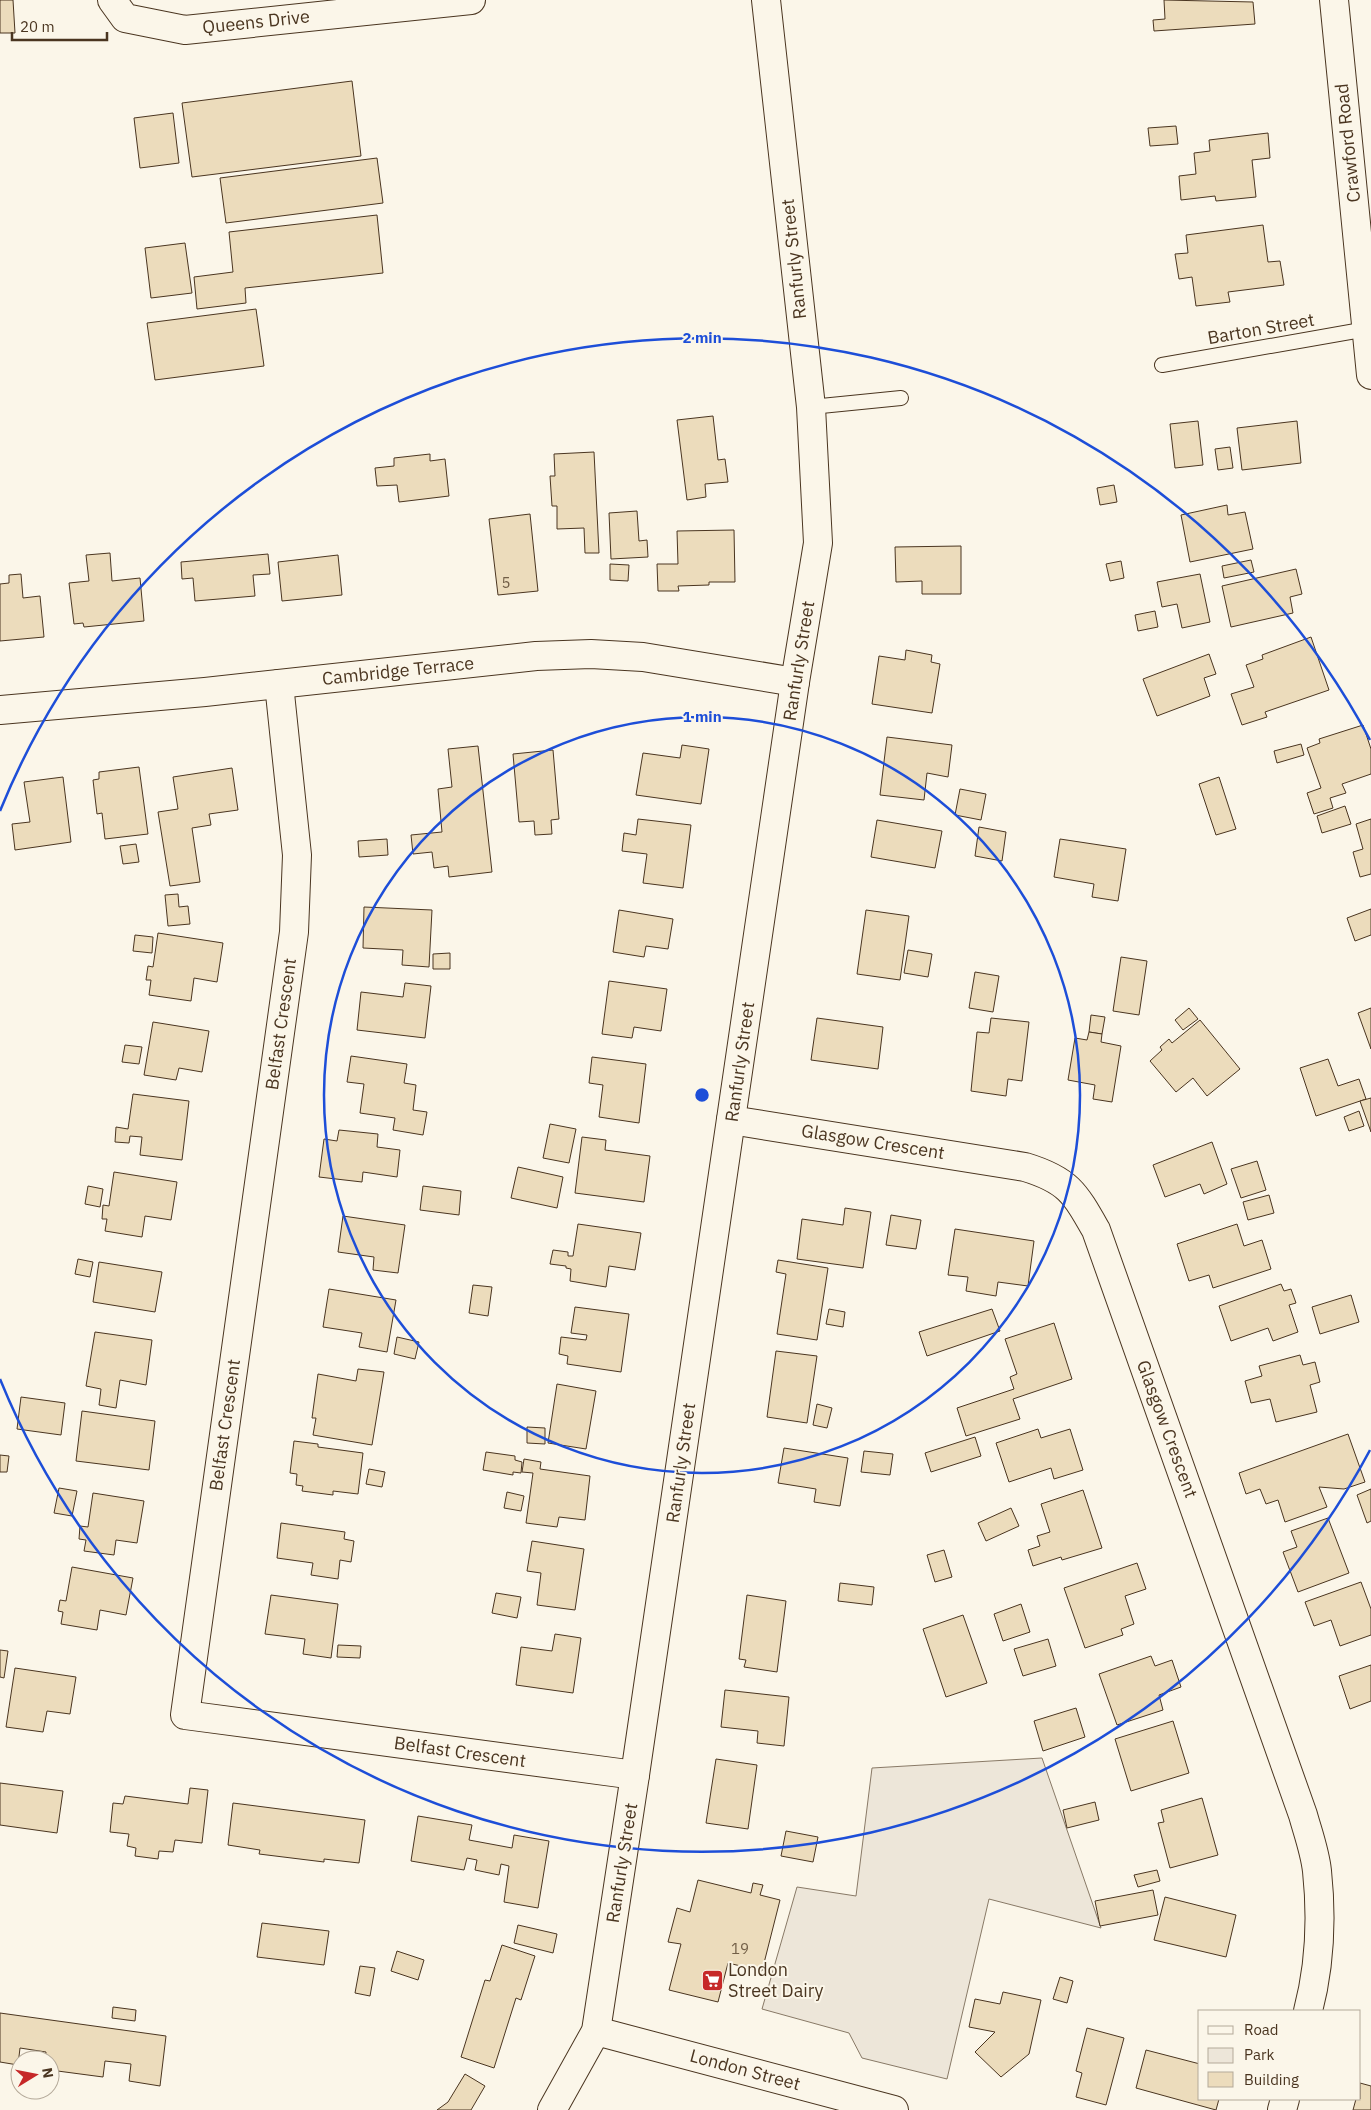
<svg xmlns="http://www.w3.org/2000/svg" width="1371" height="2110" viewBox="0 0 1371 2110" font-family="'IBM Plex Sans',sans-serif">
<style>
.green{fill:#ede6d9;stroke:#887966}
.building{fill:#ecdcbc;stroke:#4a3520}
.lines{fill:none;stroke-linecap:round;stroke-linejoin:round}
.lane-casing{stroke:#4a3520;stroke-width:16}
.street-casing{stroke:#4a3520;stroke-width:30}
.lane{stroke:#fbf6e9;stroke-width:14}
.street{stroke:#fbf6e9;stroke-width:28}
.ring{fill:none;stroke:#1d4ed8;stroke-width:2.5}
.labels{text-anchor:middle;stroke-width:4;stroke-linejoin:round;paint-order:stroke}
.number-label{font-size:15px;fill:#725f47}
.street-label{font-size:18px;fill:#4a3520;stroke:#fbf6e9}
.poi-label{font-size:18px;fill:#4a3520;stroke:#fbf6e9;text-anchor:start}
.centre{fill:#1d4ed8;stroke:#fbf6e9;stroke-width:2.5}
.ring-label{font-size:15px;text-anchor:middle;font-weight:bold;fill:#1d4ed8;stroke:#fbf6e9;stroke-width:4;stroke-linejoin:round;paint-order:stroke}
</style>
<rect width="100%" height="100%" fill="#fbf6e9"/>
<path class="green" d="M1042 1758 1101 1928 989 1899 947 2079 862 2058 849 2033 762 2009 797 1887 856 1896 872 1768Z"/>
<g class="building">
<path d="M0 0H13L15 33H0Z"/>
<path d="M1164 0 1253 2 1255 24 1154 31 1153 20 1165 19Z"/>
<path d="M352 81 361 156 192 177 182 103Z"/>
<path d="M173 113 179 163 140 168 134 118Z"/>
<path d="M1176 126 1178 144 1150 146 1148 128Z"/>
<path d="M1268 133 1270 158 1252 160 1256 197 1216 201 1215 196 1181 200 1179 176 1196 174 1194 153 1210 151 1209 140Z"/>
<path d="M377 158 383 203 226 223 220 178Z"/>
<path d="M377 215 383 273 245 288 246 303 197 309 194 277 233 272 229 232Z"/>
<path d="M1263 225 1268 262 1280 261 1284 285 1228 292 1230 302 1196 306 1192 277 1179 279 1175 254 1188 253 1186 235Z"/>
<path d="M185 243 192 293 151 298 145 248Z"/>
<path d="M256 309 264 366 155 380 147 323Z"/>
<path d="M713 416 718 460 725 459 728 482 705 484 706 497 687 500 677 420Z"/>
<path d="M1198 421 1203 465 1175 468 1170 424Z"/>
<path d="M1297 421 1301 463 1242 470 1237 428Z"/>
<path d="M1230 447 1233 468 1218 470 1215 449Z"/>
<path d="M594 452 599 553H585L584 528 557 529V506H552L550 476H555L554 454Z"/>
<path d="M430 454V461L445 459 449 496 399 502 397 485 377 486 375 468 394 466V458Z"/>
<path d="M1114 485 1117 502 1100 505 1097 488Z"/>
<path d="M1227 505 1228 515 1245 512 1253 549 1190 562 1181 515Z"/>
<path d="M637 511 639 541 647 540 648 557 611 559 609 513Z"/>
<path d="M530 514 538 591 498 595 489 519Z"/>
<path d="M734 530 735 582H709V585L678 586 679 591H658L657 564H678L677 531Z"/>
<path d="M961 546V594H922V581L896 582 895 547Z"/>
<path d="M110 553 112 581 140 578 144 621 84 627 83 623 74 624 69 583 89 581 86 555Z"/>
<path d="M268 554 270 574 253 575 255 596 195 601 193 578 182 579 181 562Z"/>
<path d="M338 555 342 595 282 601 278 562Z"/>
<path d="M1251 560 1254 572 1224 578 1222 566Z"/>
<path d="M1121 561 1124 578 1110 581 1106 564Z"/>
<path d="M610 564 629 565 628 581 610 580Z"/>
<path d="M1296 569 1302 594 1290 597 1293 613 1231 627 1222 586Z"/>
<path d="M21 574 23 598 40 596 44 637 0 641V584L9 583V575Z"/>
<path d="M1200 574 1210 622 1182 628 1177 604 1162 607 1157 582Z"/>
<path d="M1155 611 1158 627 1138 631 1135 615Z"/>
<path d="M1311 637 1329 690 1265 712 1267 717 1242 725 1231 694 1254 687 1246 665 1263 659 1262 655Z"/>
<path d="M906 650 932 655 931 662 940 664 932 713 872 704 879 656 905 660Z"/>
<path d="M1209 654 1216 674 1204 678 1210 696 1157 716 1143 679Z"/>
<path d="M1363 725 1371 749V774L1342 784 1346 793 1330 798 1333 808 1314 814 1307 793 1321 788 1307 748 1320 743 1319 739Z"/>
<path d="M887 737 952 745 948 777 927 773 924 800 880 795Z"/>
<path d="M1301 744 1304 755 1277 763 1274 751Z"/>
<path d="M682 745 709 749 701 804 636 795 643 753 680 758Z"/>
<path d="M478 746 492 872 449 877 448 866 434 868 432 852 413 854 411 835 442 832 438 789 452 787 448 749Z"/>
<path d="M553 750 559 819 551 820 552 834 535 835 534 821 519 822 513 754Z"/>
<path d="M139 767 148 834 105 839 102 813 97 814 93 780 99 779V772Z"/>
<path d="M232 768 238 810 209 814 211 825 192 828 200 882 170 886 158 812 178 809 173 777Z"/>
<path d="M63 777 71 842 15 850 12 824 30 822 24 782Z"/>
<path d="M1219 777 1236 829 1216 835 1199 784Z"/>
<path d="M960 789 986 794 981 820 955 815Z"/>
<path d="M1345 806 1351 824 1322 833 1317 816Z"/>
<path d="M638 819 691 825 683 888 643 883 647 854 622 851 624 833 636 835Z"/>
<path d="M1371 819V874L1360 877 1353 852 1363 849 1356 824Z"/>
<path d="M877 820 942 831 935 868 871 857Z"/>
<path d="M979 827 1006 832 1002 861 975 856Z"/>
<path d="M387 839 388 855 359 857 358 841Z"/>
<path d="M1060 839 1126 849 1118 901 1092 897 1094 884 1054 877Z"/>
<path d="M136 844 139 862 123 864 120 846Z"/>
<path d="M178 894 179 907 188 906 190 924 168 926 165 895Z"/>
<path d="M364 907 432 910 429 967 402 965 403 950 363 948Z"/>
<path d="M1371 909V935L1355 941 1347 918Z"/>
<path d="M619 910 673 919 668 949 646 946 644 957 613 952Z"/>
<path d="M866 910 909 916 900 980 857 974Z"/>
<path d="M158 933 223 943 217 982 194 978 191 1001 149 995 151 980H146L148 966 153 967Z"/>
<path d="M135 935 153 937 152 953 133 951Z"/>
<path d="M908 950 932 954 928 977 904 973Z"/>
<path d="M450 953V969H433V954Z"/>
<path d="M1121 957 1147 961 1139 1015 1113 1011Z"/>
<path d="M975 972 999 976 993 1012 969 1008Z"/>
<path d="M609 981 667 989 661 1031 634 1027 632 1038 602 1034Z"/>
<path d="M405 983 431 986 425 1038 357 1030 361 992 403 997Z"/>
<path d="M1189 1008 1198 1019 1183 1030 1175 1020Z"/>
<path d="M1371 1008V1049L1358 1013Z"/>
<path d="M1091 1015 1105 1017 1102 1034 1089 1032Z"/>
<path d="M817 1018 883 1027 878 1069 811 1060Z"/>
<path d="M991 1018 1029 1022 1022 1081 1008 1079 1006 1096 971 1091 977 1032 989 1033Z"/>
<path d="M1200 1020 1240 1069 1207 1096 1193 1078 1176 1092 1150 1061 1162 1050 1160 1047 1169 1039 1172 1043Z"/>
<path d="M153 1022 209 1031 202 1072 179 1068 176 1080 144 1075Z"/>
<path d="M1089 1032 1102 1034 1101 1042 1121 1046 1112 1102 1093 1099 1095 1085 1068 1080 1075 1038 1087 1040Z"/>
<path d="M125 1045 142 1047 139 1064 122 1062Z"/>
<path d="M351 1056 407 1064 404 1083 416 1085 413 1110 427 1112 423 1135 393 1130 395 1118 360 1113 364 1084 347 1082Z"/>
<path d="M592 1057 646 1064 639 1123 599 1117 603 1085 589 1083Z"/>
<path d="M1328 1059 1338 1086 1359 1079 1366 1099 1316 1116 1300 1068Z"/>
<path d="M133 1094 189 1101 182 1160 140 1155 142 1137 130 1136 129 1143 115 1142 116 1127 128 1129Z"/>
<path d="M1371 1098V1132L1360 1101Z"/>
<path d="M1359 1111 1364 1126 1349 1131 1344 1117Z"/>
<path d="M550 1124 576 1129 569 1163 543 1158Z"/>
<path d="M339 1130 378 1134 377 1147 400 1150 397 1177 363 1172 362 1182 319 1177 324 1139 337 1141Z"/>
<path d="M582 1137 606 1140 605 1150 650 1156 644 1202 575 1193Z"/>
<path d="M1212 1142 1227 1184 1204 1194 1200 1184 1165 1197 1153 1165Z"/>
<path d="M1257 1161 1266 1190 1241 1198 1231 1169Z"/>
<path d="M518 1167 563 1177 557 1208 511 1198Z"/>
<path d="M114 1172 177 1182 171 1220 145 1216 142 1237 105 1231 107 1219H102L103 1205 109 1206Z"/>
<path d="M88 1186 103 1189 100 1207 85 1204Z"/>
<path d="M423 1186 461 1191 459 1215 420 1210Z"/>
<path d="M1269 1195 1274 1213 1248 1220 1243 1202Z"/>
<path d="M845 1208 871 1212 863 1268 797 1259 802 1219 843 1225Z"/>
<path d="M891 1215 921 1220 916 1249 886 1245Z"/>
<path d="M343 1216 405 1225 398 1273 373 1270 374 1257 338 1252Z"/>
<path d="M578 1224 641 1233 635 1270 609 1266 606 1287 570 1281 571 1269 566 1268V1266L550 1264 553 1250 568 1252V1256H573Z"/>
<path d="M1237 1224 1244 1246 1262 1240 1271 1269 1213 1288 1209 1275 1189 1281 1177 1244Z"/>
<path d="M955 1229 1034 1241 1028 1286 998 1282 996 1296 966 1291 968 1277 948 1275Z"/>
<path d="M78 1259 93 1262 90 1277 75 1274Z"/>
<path d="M778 1260 828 1268 817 1340 777 1334 786 1274 776 1272Z"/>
<path d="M99 1262 162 1272 155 1312 93 1302Z"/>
<path d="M1281 1284 1284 1291 1291 1289 1296 1303 1289 1305 1298 1332 1273 1341 1268 1328 1231 1341 1219 1306Z"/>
<path d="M473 1285 492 1287 488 1316 469 1313Z"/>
<path d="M329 1289 396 1300 387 1352 359 1347 362 1333 323 1327Z"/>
<path d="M1351 1295 1359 1322 1320 1334 1312 1307Z"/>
<path d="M575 1307 629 1314 621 1372 567 1364 568 1356 559 1354 561 1337 586 1340 587 1335 571 1333Z"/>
<path d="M829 1309 845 1312 843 1327 826 1324Z"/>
<path d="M992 1309 1000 1331 927 1356 919 1332Z"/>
<path d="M1054 1323 1072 1379 1013 1399 1020 1419 966 1436 957 1408 1014 1389 1010 1377 1017 1374 1005 1339Z"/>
<path d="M95 1332 152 1340 146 1385 120 1380 116 1408 99 1405 101 1389 86 1386Z"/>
<path d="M397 1337 419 1342 415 1359 394 1354Z"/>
<path d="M776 1351 817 1356 807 1423 767 1417Z"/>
<path d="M1300 1355 1303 1365 1315 1362 1320 1382 1310 1385 1317 1412 1276 1422 1270 1399 1251 1403 1245 1381 1262 1376 1259 1366Z"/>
<path d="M358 1369 384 1372 372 1445 313 1435 316 1418H312L318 1374 356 1381Z"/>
<path d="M557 1384 596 1391 586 1449 548 1443Z"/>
<path d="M21 1397 65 1403 61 1435 17 1429Z"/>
<path d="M817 1404 832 1408 827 1428 813 1425Z"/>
<path d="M82 1411 155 1421 149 1470 76 1461Z"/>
<path d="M527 1427 545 1428V1444L527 1443Z"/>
<path d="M1038 1429 1041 1438 1070 1429 1083 1470 1054 1479 1051 1468 1009 1482 996 1443Z"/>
<path d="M1348 1434 1365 1482 1344 1489 1319 1487 1327 1507 1285 1522 1278 1500 1266 1504 1260 1489 1246 1494 1239 1473Z"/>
<path d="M975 1437 981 1456 931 1472 925 1453Z"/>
<path d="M294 1441 318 1444V1447L363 1453 358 1494 333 1491V1495L302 1491 303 1486 296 1485 297 1474 290 1473Z"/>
<path d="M784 1448 848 1458 840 1506 814 1502 816 1489 778 1483Z"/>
<path d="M864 1451 893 1454 890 1475 861 1472Z"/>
<path d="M486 1452 515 1456V1460L522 1462 521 1473 513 1472V1475L483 1470Z"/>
<path d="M0 1455 9 1456 7 1472H0Z"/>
<path d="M524 1459 541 1462 540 1469 590 1476 585 1520 559 1517 557 1527 526 1523 533 1473 522 1472Z"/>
<path d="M369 1469 385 1472 382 1487 366 1484Z"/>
<path d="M59 1488 77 1491 72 1516 54 1513Z"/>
<path d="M1371 1489V1521L1367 1523 1357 1495Z"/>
<path d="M1083 1490 1102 1548 1062 1560 1061 1557 1033 1566 1028 1550 1040 1546 1037 1536 1050 1532 1041 1504Z"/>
<path d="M507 1492 524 1496 521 1511 504 1508Z"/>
<path d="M93 1493 144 1501 137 1543 116 1540 114 1555 84 1551 86 1540 79 1539 80 1526 88 1527Z"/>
<path d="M1011 1508 1019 1526 986 1541 978 1523Z"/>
<path d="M1328 1518 1349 1573 1298 1592 1283 1552 1297 1547 1291 1531Z"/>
<path d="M281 1523 345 1532 344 1539 354 1541 351 1562 340 1560 338 1579 311 1575 313 1563 277 1558Z"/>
<path d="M532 1541 584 1549 575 1610 537 1605 541 1573 527 1571Z"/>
<path d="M944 1550 952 1577 935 1582 927 1555Z"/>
<path d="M1137 1563 1146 1589 1125 1596 1134 1624 1121 1629 1123 1635 1085 1648 1064 1588Z"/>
<path d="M72 1567 133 1578 126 1615 100 1610 97 1630 61 1624 63 1612 58 1611 60 1600 66 1601Z"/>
<path d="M1361 1582 1371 1609V1635L1340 1646 1331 1620 1314 1626 1305 1602Z"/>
<path d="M840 1583 874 1587 872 1605 838 1601Z"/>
<path d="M496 1593 521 1597 517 1618 492 1613Z"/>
<path d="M271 1595 338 1604 331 1658 303 1654 305 1639 265 1634Z"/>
<path d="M747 1595 786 1601 777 1672 744 1667 746 1660 739 1659Z"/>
<path d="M1021 1604 1030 1632 1003 1641 994 1614Z"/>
<path d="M963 1615 987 1683 946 1697 923 1629Z"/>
<path d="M555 1634 581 1638 573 1693 516 1685 521 1647 552 1651Z"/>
<path d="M1048 1639 1056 1666 1023 1676 1014 1649Z"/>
<path d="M338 1645 361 1646 360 1658 337 1657Z"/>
<path d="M0 1650 8 1651 4 1678 0 1677Z"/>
<path d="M1151 1656 1155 1666 1172 1660 1181 1687 1159 1695 1163 1710 1117 1725 1099 1674Z"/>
<path d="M1371 1665V1701L1350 1709 1339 1676Z"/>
<path d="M15 1668 76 1677 70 1714 47 1711 43 1732 6 1727Z"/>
<path d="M725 1690 789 1697 784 1746 757 1743 758 1731 721 1727Z"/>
<path d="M1076 1708 1085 1737 1043 1751 1034 1721Z"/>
<path d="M1173 1721 1189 1773 1131 1791 1115 1739Z"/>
<path d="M716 1759 757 1765 748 1829 706 1823Z"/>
<path d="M0 1783 63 1791 57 1833 0 1825Z"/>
<path d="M190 1788 208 1790 202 1843 175 1840 173 1852 159 1851 158 1859 135 1856 136 1848 127 1846 129 1834 110 1832 113 1803 123 1804 125 1796 188 1804Z"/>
<path d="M1202 1798 1218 1855 1170 1868 1158 1823 1164 1822 1161 1810Z"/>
<path d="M1095 1802 1099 1820 1067 1828 1063 1810Z"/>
<path d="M233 1803 365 1820 359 1863 324 1859V1862L259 1854 260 1850 228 1845Z"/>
<path d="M418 1816 472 1825 469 1840 512 1848 514 1835 549 1841 538 1908 504 1902 509 1866 501 1864 499 1875 475 1870 477 1860 467 1858 464 1870 411 1861Z"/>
<path d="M786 1831 818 1837 813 1862 781 1856Z"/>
<path d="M1157 1870 1160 1881 1138 1887 1134 1875Z"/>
<path d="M698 1880 751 1893 753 1883 763 1885 760 1895 780 1900 762 1971 728 1963 718 2002 669 1990 681 1944 668 1942 677 1908 690 1912Z"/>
<path d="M1153 1890 1158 1915 1100 1926 1095 1901Z"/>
<path d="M1165 1897 1236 1915 1226 1957 1154 1940Z"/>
<path d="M262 1923 329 1931 324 1965 257 1957Z"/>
<path d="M518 1925 557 1934 553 1953 514 1943Z"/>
<path d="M502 1945 535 1956 521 2000 516 1998 494 2068 461 2057 485 1980 490 1981Z"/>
<path d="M397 1951 424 1960 418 1980 391 1971Z"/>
<path d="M360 1966 375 1968 370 1996 355 1993Z"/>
<path d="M1060 1977 1073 1981 1067 2003 1053 1999Z"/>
<path d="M1003 1992 1041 2000 1029 2054 1001 2077 975 2052 995 2032 969 2027 975 1999 1000 2004Z"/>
<path d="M113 2007 136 2010 135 2021 112 2018Z"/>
<path d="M0 2013 166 2036 160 2086 129 2081 131 2064 105 2061 103 2077 50 2070V2060H45L46 2052 20 2048 18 2065 0 2062Z"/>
<path d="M1087 2028 1124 2038 1106 2105 1076 2097 1082 2073 1076 2071Z"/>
<path d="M1146 2050 1200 2064V2099H1219L1216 2110 1136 2088Z"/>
<path d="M465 2074 485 2086 471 2110H437L448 2102Z"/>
<path d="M1360 2083 1371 2086V2110H1353L1356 2099H1354H1360Z"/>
</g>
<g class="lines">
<defs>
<g id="lane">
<path d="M1162 365 1367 329"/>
<path d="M811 407 901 398"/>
</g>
<g id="street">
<path d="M112 0 125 18 185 30 471 0"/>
<path d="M1334 0 1371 375"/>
<path d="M279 684 297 855 294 932 185 1715 635 1775"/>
<path d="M0 710 205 692 536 656 591 654 643 657 795 682"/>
<path d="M731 1120 1025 1167C1068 1180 1075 1193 1096 1230L1303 1815C1308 1833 1315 1852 1317 1871 1322 1918 1320 1965 1308 2011"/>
<path d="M596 2031 894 2110"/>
<path d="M552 2110 596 2031 635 1775 795 682 818 543 811 407 766 0"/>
<path d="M1282 2110 1285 2099"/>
</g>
</defs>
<use href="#lane" class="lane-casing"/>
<use href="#street" class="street-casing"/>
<use href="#lane" class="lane"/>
<use href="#street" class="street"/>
</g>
<g class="ring">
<circle cx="702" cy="1095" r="378"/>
<path d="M1370 1450A757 757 0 0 1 0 1379M0 811A757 757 0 0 1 1370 740"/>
</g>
<defs>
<symbol id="supermarket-square" viewBox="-11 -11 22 22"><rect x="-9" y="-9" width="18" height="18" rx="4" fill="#c62828" stroke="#fbf6e9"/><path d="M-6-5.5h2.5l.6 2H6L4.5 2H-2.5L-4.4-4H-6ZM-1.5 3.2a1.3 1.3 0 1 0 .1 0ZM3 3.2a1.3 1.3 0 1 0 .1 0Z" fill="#fff"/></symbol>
</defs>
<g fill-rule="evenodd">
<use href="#supermarket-square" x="700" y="1968" width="25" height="25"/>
</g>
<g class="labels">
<g class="number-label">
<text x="506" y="588">5</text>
<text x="740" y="1954">19</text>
</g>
<g class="street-label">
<text transform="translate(256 22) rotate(-6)" y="6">Queens Drive</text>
<text transform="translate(1348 143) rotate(-96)" y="6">Crawford Road</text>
<text transform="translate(794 259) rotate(-96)" y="6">Ranfurly Street</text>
<text transform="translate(1261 329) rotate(-10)" y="6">Barton Street</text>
<text transform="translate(799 661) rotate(-81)" y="6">Ranfurly Street</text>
<text transform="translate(398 671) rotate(-6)" y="6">Cambridge Terrace</text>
<text transform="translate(281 1024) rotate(-82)" y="6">Belfast Crescent</text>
<text transform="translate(740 1062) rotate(-82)" y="6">Ranfurly Street</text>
<text transform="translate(873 1142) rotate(9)" y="6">Glasgow Crescent</text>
<text transform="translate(225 1425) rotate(-82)" y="6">Belfast Crescent</text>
<text transform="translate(1167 1429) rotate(70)" y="6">Glasgow Crescent</text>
<text transform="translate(681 1463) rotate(-82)" y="6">Ranfurly Street</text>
<text transform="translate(460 1752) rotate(8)" y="6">Belfast Crescent</text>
<text transform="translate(622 1863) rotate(-81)" y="6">Ranfurly Street</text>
<text transform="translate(745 2070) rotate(15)" y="6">London Street</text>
</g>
<g class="poi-label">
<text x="728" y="1976">London<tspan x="728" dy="21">Street Dairy</tspan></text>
</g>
</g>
<circle cx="702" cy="1095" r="8" class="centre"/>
<g class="ring-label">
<text x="702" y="343">2 min</text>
<text x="702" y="722">1 min</text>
</g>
<rect x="1198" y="2010" width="162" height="90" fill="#fbf6e9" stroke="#b4a999"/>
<rect x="1208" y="2026" width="25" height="8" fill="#fbf6e9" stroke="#b4a999"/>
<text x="1244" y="2035" font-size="15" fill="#4a3520">Road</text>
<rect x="1208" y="2048" width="25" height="15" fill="#ede6d9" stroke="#b4a999"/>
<text x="1244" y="2060" font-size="15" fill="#4a3520">Park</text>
<rect x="1208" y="2072" width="25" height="15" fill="#ecdcbc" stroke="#b4a999"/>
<text x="1244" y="2085" font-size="15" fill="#4a3520">Building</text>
<g transform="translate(35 2075) rotate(80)"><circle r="24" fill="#fbf6e9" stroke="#b4a999"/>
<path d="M0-4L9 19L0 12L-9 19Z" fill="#c62828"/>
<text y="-8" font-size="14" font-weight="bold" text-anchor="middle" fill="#4a3520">N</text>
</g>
<path d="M12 32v8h95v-8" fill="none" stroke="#4a3520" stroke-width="2.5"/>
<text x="20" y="32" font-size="15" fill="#4a3520" stroke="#fbf6e9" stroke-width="4" paint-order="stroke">20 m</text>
</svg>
